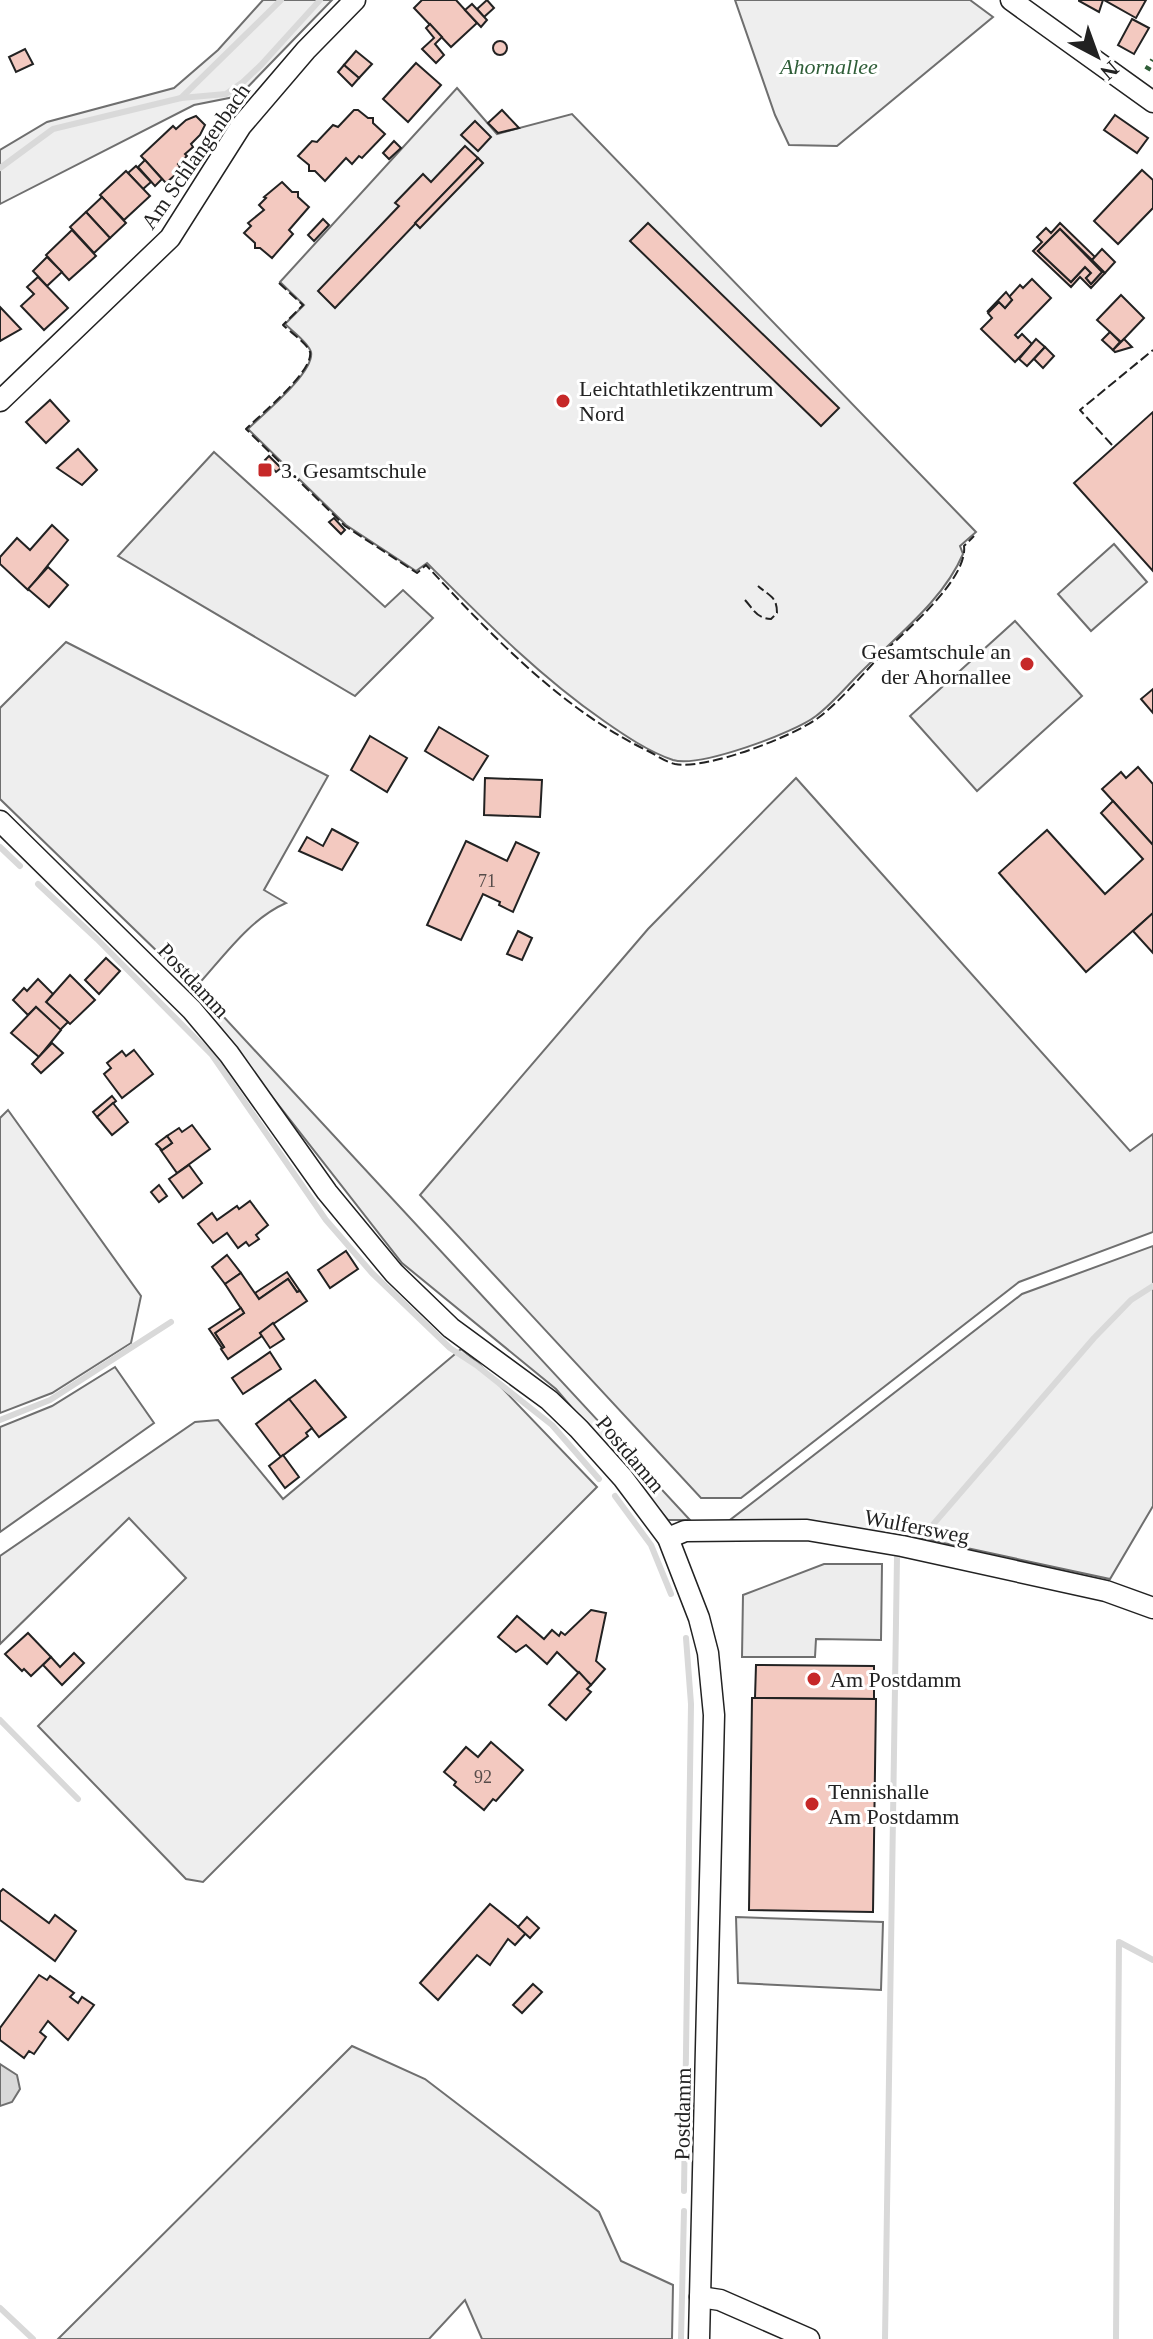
<svg xmlns="http://www.w3.org/2000/svg" width="1153" height="2339" viewBox="0 0 1153 2339" font-family="Georgia,serif">
<style>
.green{fill:#eee;stroke:#6f6f6f;stroke-width:2}
.parking{fill:#ededed;stroke:#6f6f6f;stroke-width:2}
.water{fill:#d9d9d9;stroke:#6f6f6f;stroke-width:2}
.lines{fill:none;stroke-linecap:round;stroke-linejoin:round}
.stream{stroke:#d9d9d9;stroke-width:6}
.building{fill:#f3c9c0;stroke:#222;stroke-width:2}
.street-casing{stroke:#222;stroke-width:23}
.street{stroke:#fff;stroke-width:20}
.hedge{stroke:#2f5e38;stroke-width:6;stroke-dasharray:4 6;stroke-linecap:butt}
.fence{stroke:#222;stroke-width:2;stroke-dasharray:10 4;stroke-linecap:butt}
.poi-dot{fill:#c62828;stroke:#fff;stroke-width:3}
.labels{text-anchor:middle;stroke-width:6;stroke-linejoin:round;paint-order:stroke}
.number-label{font-size:18px;fill:#564c4a}
.park-label{font-size:22px;font-style:italic;fill:#2f5e38;stroke:#fff}
.street-label{font-size:22px;fill:#222;stroke:#fff}
.poi-label{font-size:22px;fill:#222;stroke:#fff;text-anchor:start}
</style>
<rect width="100%" height="100%" fill="#fff"/>
<g class="green">
<path d="M263 0H332L239 96 194 105 0 204V150L47 122 174 88 218 50Z"/>
<path d="M735 0H970L993 17 837 146 789 145 775 115Z"/>
<path d="M457 88 497 134 572 114 976 532 960 546 963 554C943 601 895 637 860 673 846 687 832 704 816 716 794 733 699 768 673 760 649 752 624 735 604 721 538 675 483 619 427 563L416 571 346 525 248 429C262 415 315 372 311 352 308 342 292 331 285 324L304 305 280 282Z"/>
<path d="M1114 544 1147 582 1091 631 1058 594Z"/>
<path d="M1015 621 1082 696 977 791 910 716Z"/>
<path d="M66 642 328 776 264 890 286 903C249 919 222 959 195 988L0 799V708Z"/>
<path d="M796 778 1130 1151 1153 1134V1232L1019 1282 741 1498H701L420 1195 648 929Z"/>
<path d="M209 1001 690 1520H668L556 1389 402 1263 205 1011Z"/>
<path d="M8 1110 141 1296 131 1343 52 1393 0 1413V1118Z"/>
<path d="M1153 1246V1506L1110 1579 925 1539 809 1524 730 1520 1022 1294Z"/>
<path d="M461 1349 476 1361 597 1487 203 1882 186 1879 38 1726 186 1578 129 1518 0 1644V1556L195 1422 218 1420 283 1499Z"/>
<path d="M115 1367 154 1423 0 1532V1427L52 1406Z"/>
<path d="M736 1917 883 1922 881 1990 738 1983Z"/>
<path d="M352 2046 425 2079 599 2212 621 2261 673 2285 672 2339H482L465 2300 429 2339H58Z"/>
</g>
<g class="parking">
<path d="M214 452 385 607 403 590 433 618 355 696 118 556Z"/>
<path d="M824 1564H882L881 1640 816 1639 815 1657H742L743 1595Z"/>
</g>
<path class="water" d="M0 2064 17 2075 20 2089 12 2102 0 2106Z"/>
<g class="lines">
<g class="stream">
<path d="M181 98 281 0"/>
<path d="M0 168 53 129 181 98 226 94 243 82 261 65 320 0"/>
<path d="M0 847 20 866"/>
<path d="M38 884 97 939 212 1055 326 1220 372 1273 450 1348 476 1365 552 1425 599 1479"/>
<path d="M0 1420 50 1400 171 1322"/>
<path d="M615 1496 651 1545 671 1594"/>
<path d="M924 1535 1094 1338 1131 1300 1153 1286"/>
<path d="M0 1720 78 1799"/>
<path d="M684 2191 691 1704 686 1638"/>
<path d="M0 2308 33 2339"/>
<path d="M681 2339 684 2211"/>
<path d="M885 2339 897 1557"/>
<path d="M1116 2339 1119 1942 1153 1960"/>
</g>
</g>
<g class="building">
<path d="M422 0H456L477 23 451 47 414 8Z"/>
<path d="M487 0 494 8 484 17 477 9Z"/>
<path d="M1103 0 1099 12 1079 1V0Z"/>
<path d="M1104 0H1146L1136 18Z"/>
<path d="M472 4 487 20 481 27 465 10Z"/>
<path d="M1132 19 1149 28 1134 54 1118 45Z"/>
<path d="M430 24 442 37 435 44 444 55 436 63 422 49 434 38 426 28Z"/>
<circle cx="500" cy="48" r="7"/>
<path d="M25 49 33 64 16 72 9 57Z"/>
<path d="M356 51 372 64 359 78 344 65Z"/>
<path d="M416 63 441 85 408 122 383 99Z"/>
<path d="M344 65 359 78 352 86 338 72Z"/>
<path d="M354 110H358L368 118H373V123L385 134 362 158 359 156 352 164 346 158 325 181 315 171H309V165L298 156 312 141 317 142 333 125 338 127Z"/>
<path d="M502 110 519 128 498 133 488 123Z"/>
<path d="M1115 115 1148 138 1137 153 1104 130Z"/>
<path d="M196 116 205 125 200 135 191 144 193 147 185 154 187 156 178 164 180 166 174 173 175 175 166 183 141 156 173 126 176 129 186 120Z"/>
<path d="M475 121 491 137 478 151 461 135Z"/>
<path d="M394 141 401 148 389 159 383 153Z"/>
<path d="M465 146 478 158 335 308 318 291 399 206 395 203 423 174 431 182Z"/>
<path d="M478 158 483 163 420 228 415 223Z"/>
<path d="M145 160 162 179 155 186 138 167Z"/>
<path d="M136 166 151 182 143 189 128 173Z"/>
<path d="M1142 170 1153 180V208L1118 244 1094 221Z"/>
<path d="M126 171 150 196 124 220 100 195Z"/>
<path d="M282 182 292 192H298V197L309 207 289 230 293 234 272 258 260 248H255V243L244 233 251 226 248 223 264 210 259 205 266 198 264 197Z"/>
<path d="M102 197 126 223 110 238 86 212Z"/>
<path d="M86 212 110 238 94 253 70 227Z"/>
<path d="M323 219 329 225 314 241 308 235Z"/>
<path d="M648 223 839 408 821 426 630 241Z"/>
<path d="M1060 223 1095 257 1092 260 1060 229 1038 251 1071 282 1085 267 1091 273 1086 278 1091 284 1103 271 1105 273 1091 288 1080 277 1071 287 1033 251 1042 242 1037 237 1046 228 1051 233Z"/>
<path d="M1060 229 1102 272 1091 284 1086 278 1091 273 1085 267 1071 282 1038 251Z"/>
<path d="M72 230 96 256 69 280 46 255Z"/>
<path d="M1102 249 1115 262 1105 273 1092 260Z"/>
<path d="M47 257 62 272 47 286 33 271Z"/>
<path d="M38 277 68 308 44 330 21 306 34 294 27 287Z"/>
<path d="M1032 279 1051 298 1015 335 1018 338 1022 334 1032 344 1015 362 981 329 992 318 988 313 999 302 1005 308 1012 300 1009 297 1020 285 1023 288Z"/>
<path d="M1006 292 1012 300 1005 308 999 302 987 312Z"/>
<path d="M1121 295 1144 318 1121 342 1097 320Z"/>
<path d="M0 307 21 329 0 341Z"/>
<path d="M1110 332 1120 342 1113 350 1102 340Z"/>
<path d="M1036 339 1045 347 1027 366 1019 359Z"/>
<path d="M1124 339 1132 347 1115 352 1113 350Z"/>
<path d="M1045 347 1054 356 1043 368 1034 359Z"/>
<path d="M50 400 69 421 46 443 26 422Z"/>
<path d="M1153 412V571L1074 483Z"/>
<path d="M78 449 97 470 82 485 57 468Z"/>
<path d="M269 456 281 468 276 472 265 460Z"/>
<path d="M334 518 345 530 341 534 329 522Z"/>
<path d="M52 525 68 540 28 590 0 564V557L17 538 30 550Z"/>
<path d="M48 567 68 585 49 607 28 589Z"/>
<path d="M1153 689V713L1141 699Z"/>
<path d="M439 727 488 756 473 780 425 751Z"/>
<path d="M370 736 407 758 387 792 351 770Z"/>
<path d="M1138 767 1153 784V845L1102 789 1121 772 1126 778Z"/>
<path d="M485 778 542 780 540 817 484 815Z"/>
<path d="M1113 801 1153 845V913L1086 972 999 873 1047 830 1105 894 1143 859 1101 813Z"/>
<path d="M332 829 358 843 342 870 299 851 307 837 323 846Z"/>
<path d="M466 841 507 861 516 842 539 853 513 912 499 905 500 902 483 894 461 940 427 925Z"/>
<path d="M1153 913V953L1133 931Z"/>
<path d="M518 931 532 938 522 960 507 954Z"/>
<path d="M106 958 120 971 99 994 85 980Z"/>
<path d="M70 975 95 1000 70 1024 46 1002Z"/>
<path d="M38 979 53 994 46 1002 68 1022 60 1030 36 1007 28 1015 13 1000 24 988 27 991Z"/>
<path d="M36 1007 61 1030 39 1057 11 1033Z"/>
<path d="M52 1043 63 1053 41 1073 32 1064Z"/>
<path d="M134 1050 153 1074 122 1098 104 1074 111 1068 107 1063 122 1051 126 1056Z"/>
<path d="M112 1096 116 1101 97 1117 93 1112Z"/>
<path d="M113 1103 128 1122 112 1135 97 1117Z"/>
<path d="M192 1125 210 1149 177 1173 160 1149 162 1150 172 1143 167 1136 179 1128 182 1132Z"/>
<path d="M167 1136 172 1143 162 1150 156 1144Z"/>
<path d="M189 1165 202 1183 183 1198 169 1179Z"/>
<path d="M159 1185 167 1196 159 1202 151 1192Z"/>
<path d="M250 1201 268 1225 256 1235 259 1239 249 1246 246 1242 238 1248 227 1233 213 1243 198 1224 212 1213 217 1220 237 1206 239 1209Z"/>
<path d="M346 1251 358 1269 330 1288 318 1270Z"/>
<path d="M227 1255 241 1273 225 1284 212 1267Z"/>
<path d="M287 1272 300 1291 297 1292 288 1279 259 1299 255 1293Z"/>
<path d="M241 1273 259 1299 288 1279 297 1292 300 1291 307 1301 260 1333 262 1336 228 1359 221 1349 224 1347 215 1333 244 1313 225 1284Z"/>
<path d="M241 1308 244 1313 215 1333 224 1347 222 1348 209 1329Z"/>
<path d="M273 1323 284 1339 270 1348 260 1333Z"/>
<path d="M270 1352 281 1369 243 1394 232 1378Z"/>
<path d="M315 1380 346 1417 319 1437 289 1399Z"/>
<path d="M289 1399 312 1428 306 1433 308 1436 281 1457 256 1424Z"/>
<path d="M283 1455 299 1477 285 1488 269 1466Z"/>
<path d="M591 1610 606 1613 596 1661 605 1669 591 1685 557 1652 547 1664 526 1645 516 1652 498 1637 517 1616 544 1639 552 1630 559 1636 561 1632 565 1635Z"/>
<path d="M28 1633 51 1657 31 1676 24 1669 22 1671 5 1654Z"/>
<path d="M74 1653 84 1663 62 1685 43 1665 51 1657 60 1667Z"/>
<path d="M756 1665 874 1666V1699L755 1698Z"/>
<path d="M579 1672 591 1685 587 1689 591 1692 566 1720 549 1705Z"/>
<path d="M752 1698 876 1699 873 1912 749 1910Z"/>
<path d="M491 1742 523 1770 496 1801 493 1799 484 1810 454 1785 456 1782 444 1772 466 1747 478 1757Z"/>
<path d="M3 1889 49 1923 55 1915 76 1931 55 1961 0 1920V1892Z"/>
<path d="M490 1904 526 1933 515 1945 508 1939 490 1965 477 1955 438 2000 420 1983Z"/>
<path d="M527 1917 539 1928 530 1938 518 1927Z"/>
<path d="M39 1975 47 1980 50 1976 74 1993 70 1997 78 2003 82 1997 94 2005 68 2040 48 2021 40 2032 46 2037 34 2054 29 2051 24 2058 0 2040V2028Z"/>
<path d="M533 1984 542 1992 522 2013 513 2005Z"/>
</g>
<g class="lines">
<defs>
<g id="street">
<path d="M1011 0 1153 102"/>
<path d="M0 401 170 238 241 126 306 50 355 0"/>
<path d="M0 821 192 1010 229 1054 327 1192 394 1273 451 1328 549 1400 579 1429 623 1478 668 1538 699 1618 708 1653 714 1715 699 2339"/>
<path d="M668 1538 685 1531 807 1530 902 1546 1106 1591 1153 1608"/>
<path d="M700 2297 720 2300 809 2339"/>
</g>
</defs>
<use href="#street" class="street-casing"/>
<use href="#street" class="street"/>
<path class="hedge" d="M1147 70 1153 60"/>
<g class="fence">
<path d="M279 283 303 305 283 325C290 332 307 343 310 352 314 371 260 415 246 429L345 526 417 573 426 565C491 635 561 709 648 751 656 755 666 762 675 764 706 770 792 737 818 718 840 702 866 670 886 650 909 628 968 578 964 546L974 536"/>
<path d="M1112 445 1080 410 1153 350"/>
<path d="M745 600C754 610 756 618 771 619L777 613C777 596 769 596 758 586"/>
</g>
</g>
<g class="poi-dot">
<circle cx="563" cy="401" r="8"/>
<rect x="257" y="462" width="16" height="16" rx="4"/>
<circle cx="1027" cy="664" r="8"/>
<circle cx="814" cy="1679" r="8"/>
<circle cx="812" cy="1804" r="8"/>
</g>
<g class="labels">
<g class="number-label">
<text x="487" y="887">71</text>
<text x="483" y="1783">92</text>
</g>
<g class="park-label">
<text x="829" y="74">Ahornallee</text>
</g>
<g class="street-label">
<text transform="translate(195 156) rotate(-55)" y="8">Am Schlangenbach</text>
<text transform="translate(194 980) rotate(47)" y="8">Postdamm</text>
<text transform="translate(631 1454) rotate(50)" y="8">Postdamm</text>
<text transform="translate(917 1526) rotate(11)" y="8">Wulfersweg</text>
<text transform="translate(682 2114) rotate(-89)" y="8">Postdamm</text>
</g>
<g class="poi-label">
<text x="579" y="396">Leichtathletikzentrum<tspan x="579" dy="25">Nord</tspan></text>
<text x="281" y="478">3. Gesamtschule</text>
<text x="1011" y="659" text-anchor="end">Gesamtschule an<tspan x="1011" dy="25">der Ahornallee</tspan></text>
<text x="830" y="1687">Am Postdamm</text>
<text x="828" y="1799">Tennishalle<tspan x="828" dy="25">Am Postdamm</tspan></text>
</g>
</g>
<g transform="translate(1097 56) rotate(139)" stroke="#ffffff" stroke-width="6" paint-order="stroke">
<path d="M0-6L14 30L0 20L-14 30Z" fill="#222222"/>
<text y="-12" font-size="22" font-weight="bold" text-anchor="middle" fill="#222222">N</text>
</g>
</svg>
